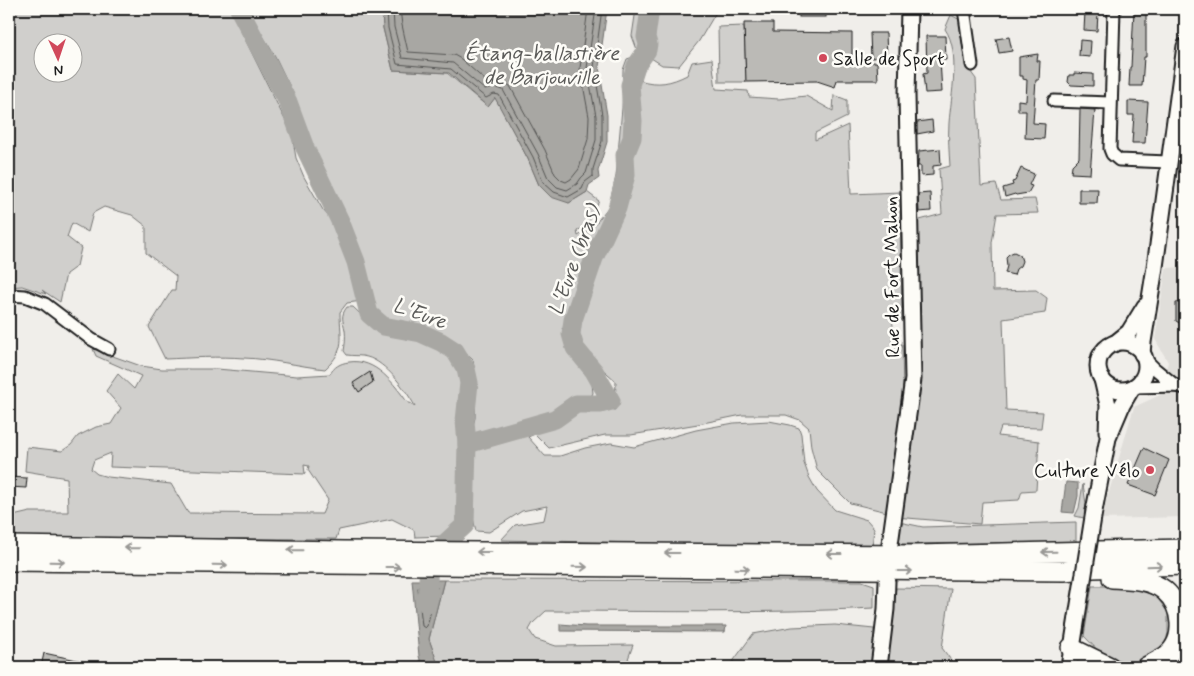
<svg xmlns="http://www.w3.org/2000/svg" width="1194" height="676" viewBox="0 0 1194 676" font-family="Mynerve,sans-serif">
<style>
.built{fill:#e0deda}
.green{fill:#d0cfcc;stroke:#767674;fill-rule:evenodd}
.water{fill:#a8a7a3;stroke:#706f6d}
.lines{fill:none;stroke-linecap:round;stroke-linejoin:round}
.shore{stroke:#545452;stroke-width:1}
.river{stroke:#a8a7a3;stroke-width:19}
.building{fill:#bbbab6;stroke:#1c1c1c}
.minor-casing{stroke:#1c1c1c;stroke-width:15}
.tertiary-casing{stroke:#1c1c1c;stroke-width:19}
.primary-casing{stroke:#1c1c1c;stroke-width:22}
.minor{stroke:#fdfcf7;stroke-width:11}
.tertiary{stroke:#fdfcf7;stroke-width:15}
.primary{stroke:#fdfcf7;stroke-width:19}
.tertiary-bridge-casing{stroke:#1c1c1c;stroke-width:19;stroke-linecap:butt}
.tertiary-bridge{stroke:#fdfcf7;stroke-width:15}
.oneway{stroke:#989794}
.poi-dot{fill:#d1495b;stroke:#fdfcf7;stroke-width:2}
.labels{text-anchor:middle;stroke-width:5;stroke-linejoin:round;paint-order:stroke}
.poi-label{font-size:20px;fill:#1c1c1c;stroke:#fdfcf7;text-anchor:start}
.street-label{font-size:20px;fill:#1c1c1c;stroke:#fdfcf7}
.water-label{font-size:21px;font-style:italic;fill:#5b5b59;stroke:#fdfcf7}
</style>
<rect width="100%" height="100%" fill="#f0eeea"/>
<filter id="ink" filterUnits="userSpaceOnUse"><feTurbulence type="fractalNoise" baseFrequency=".02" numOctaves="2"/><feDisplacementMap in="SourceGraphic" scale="10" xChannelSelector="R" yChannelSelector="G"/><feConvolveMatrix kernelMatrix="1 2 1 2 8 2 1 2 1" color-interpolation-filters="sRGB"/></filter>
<g filter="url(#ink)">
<path class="built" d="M1185 267V517L1101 519 1134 407 1160 395 1168 362 1155 339 1166 268Z"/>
<g class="green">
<path d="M9 9H230L292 134 296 158 304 177 323 210 342 232 352 262 362 301 347 303 340 312C340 338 347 349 325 369 298 366 272 359 244 358 218 356 191 358 165 359L149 327 172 290H175L176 276 146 253V226L132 215 104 207 93 213 88 232 72 223 67 237 81 248 77 266 66 274 60 302 42 290 46 294 22 286 9 287ZM42 42H72V72H42Z"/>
<path d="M247 9H382L383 28 393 70 447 73 488 107 495 97 528 159 539 185 569 203 587 192 599 201 587 225 577 231 578 236 593 227 609 206 616 176 622 108 623 70 627 59 633 57 639 80C658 86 671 83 687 75L692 62 712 59 716 89 748 91 749 97 779 99 806 96 833 111 834 95 847 100V117L815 133V140L848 125 851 194 900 192 902 320 893 321 892 343 902 344 903 398 887 512 850 503 817 470 811 447 809 428 800 420 786 415H742L698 424 631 435H605L549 448 535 434 528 437 545 456H560L585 448 611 443 634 447 696 430 734 423 769 421 790 425 799 428 801 434 804 463 809 477 817 491 835 510 867 520 874 528 872 548 501 540 515 525 544 520 547 506 522 511 489 532 476 531 471 509 474 492 472 472 471 434 475 418 476 386 473 360 451 340 428 329 414 328 386 322 375 313 353 242 324 183 294 95 275 56ZM562 328 584 353 616 381 615 410 587 404 593 393 591 374Z"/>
<path d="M636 9H718L699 41 679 66 662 65 651 58V42L639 55 632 36Z"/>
<path d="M951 15 962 21 967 67 976 79 981 186 996 184 1001 200 1035 199 1038 213 997 214 992 242 993 291 1036 290 1047 298 1045 313 1003 319 1006 410 1043 412 1041 428 1001 427 998 436 1039 441 1036 490 1022 491 1019 500 982 502 980 524 895 517 919 375 916 221 942 214 939 169 950 166C949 151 948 138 949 123 951 96 961 52 945 29Z"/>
<path d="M744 26 746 82H719L718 27Z"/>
<path d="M347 307H353L371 324 389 336 430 340 446 351 461 367 464 386 459 409V419L464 427V467L461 523 447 536 415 537 414 530 392 519 339 530 336 539 9 538V517L30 512H68L67 478 25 471 27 447 62 451 71 445 78 436 96 427 111 424 121 408 106 391 118 374 134 389 141 376 96 356 93 349 141 366 162 369H217L297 376 330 374C334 367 340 363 349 362 376 358 394 384 408 403H410L415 406C406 390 386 362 367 357 361 355 353 356 347 355L344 351C345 345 346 337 345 330 343 320 340 316 347 307ZM111 453 110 467 305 474 304 465 309 466 308 470 328 500 322 514 188 513 171 484 108 477 97 474 91 469 94 460Z"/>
<path d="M1083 484 1086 504 1084 518 1075 516 1079 508Z"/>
<path d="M899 522 923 527 1076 522V542L895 544Z"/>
<path d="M444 580 862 581 874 585V608C765 614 655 611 546 611L533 623 529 630 535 639 556 646 633 645 628 659 639 667H438L429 639Z"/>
<path d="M1092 586H1132L1157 597 1168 613V633L1164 648 1137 662 1106 659 1084 636Z"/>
<path d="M896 588 951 589 942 648 956 667H884Z"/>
<path d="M835 625 874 629 875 645 873 667H729L753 634 792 627Z"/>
</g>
<g class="water">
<path d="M382 9H607L599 67 607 115V142L598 171 599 178 589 185 587 192 569 203 551 197 539 185 528 159 495 98 488 107 449 73 393 70 383 28Z"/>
<path d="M1066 482 1078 483V496L1074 513 1062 512Z"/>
<path d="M412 580H444L429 639 439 667H422L419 656Z"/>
<path d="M560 624 586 626H726L725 632 560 631Z"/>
</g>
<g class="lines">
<g class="shore">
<path d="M387 9 388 28 397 64 451 69 486 98 494 94 499 95 533 157 543 182 554 192 568 197 582 189 585 182 593 176V169L602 141V115L594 67 602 9"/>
<path d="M393 9 394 27 402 58 453 63 485 90 495 87 503 90 538 154 548 178 557 187 567 190 577 184 581 178 586 173 596 140V116L587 68 596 9"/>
<path d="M400 9 402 25 408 52 454 55 461 59 486 81 500 80 510 86 545 150 555 174 561 180 566 182 571 179 579 169 588 139 589 117 580 68 588 9"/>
<path d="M421 585H435L437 587 427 626 425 628 422 626 418 588Z"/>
</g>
<g class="river">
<path d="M239 9 288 102 305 148 340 221 356 262 369 314 383 326 421 333 441 342 455 351 466 369 469 383 465 421 467 444 465 525 429 558 427 604"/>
<path d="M467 444 555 419 576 404H600L611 401 594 371 575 348 571 334 573 320 594 258 617 208 626 175 625 155 632 138 633 121 630 85 636 66 647 50 648 44 646 37 650 9"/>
</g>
</g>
<g class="building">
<rect x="799" y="9" width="27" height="8"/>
<path d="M1134 10 1146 11V57H1144L1142 86H1129L1130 67H1131Z"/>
<path d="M1085 12 1098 13 1097 31 1084 30Z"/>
<path d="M744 23H773V32L852 33V63L877 62 878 80H837L835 87 817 81 746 82Z"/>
<path d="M870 33H886L887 57 871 58Z"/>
<path d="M926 36H945L946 60H940L942 92 925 93 923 74 927 73Z"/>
<path d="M1009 37 1012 51 999 53 996 39Z"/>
<path d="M1080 40 1091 41 1090 57 1079 56Z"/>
<path d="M1038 54 1037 61H1040L1039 80H1036L1033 123 1045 124 1044 139 1025 138 1026 111H1018V100L1026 101 1027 80 1023 79V76H1019V57Z"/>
<path d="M1074 73 1093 74V86L1071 85 1068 82 1069 75H1074Z"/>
<path d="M1128 101 1148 102 1145 143H1132L1134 115H1128Z"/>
<path d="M1080 109 1095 110 1090 174 1071 173 1072 165 1079 158Z"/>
<path d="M932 120 933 131 917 134V122Z"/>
<path d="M940 149 941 165 933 166V175L921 176V166H918L919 151Z"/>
<path d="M1021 168 1034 174 1029 185 1032 186 1028 193 1016 195 1015 194 1005 197 1003 188 1013 185 1012 182 1015 181Z"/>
<path d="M1079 189H1098L1097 203H1079Z"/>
<path d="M930 193 931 211 919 212 918 194Z"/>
<path d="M1014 252 1020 255 1022 261 1020 266 1016 269 1014 275 1005 273 1007 266 1006 257 1009 254Z"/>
<path d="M1185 302V326L1176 321V303Z"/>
<path d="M370 372 373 382 359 392 353 383Z"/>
<path d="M1144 448 1169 460 1155 495 1128 485Z"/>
<path d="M9 477 27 478 26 488 9 487Z"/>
<path d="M44 653 91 663V667H41Z"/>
</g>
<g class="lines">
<defs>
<g id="minor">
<path d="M964 9 972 65"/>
<path d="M1114 9 1110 149 1112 154 1119 160 1168 162"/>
<path d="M1054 101 1110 103"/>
<path d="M9 295 25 296 45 304 91 339 109 349"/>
<path d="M1144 358 1154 368 1176 386"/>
<path d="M1135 387 1176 386 1185 388"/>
</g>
<g id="tertiary">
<circle cx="1122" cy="366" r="24"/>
<path d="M1114 344 1129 332 1145 306"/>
<path d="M1142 354 1143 342 1155 267 1185 46"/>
<path d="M1102 379 1108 405 1107 432"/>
<path d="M1094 511 1108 438 1122 405 1132 388"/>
<path d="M890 544 913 379 907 95 909 9"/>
<path d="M879 667 886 609 887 581"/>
<path d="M1069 667 1077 617"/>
</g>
<g id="primary">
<path d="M9 546 344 551 916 555 1185 549"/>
<path d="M9 561C360 567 712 569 1064 571L1093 568 1185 565"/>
<path d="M1112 578C1129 579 1150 579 1164 590 1183 606 1187 640 1166 656 1160 660 1153 663 1146 667"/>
<path d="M1071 648 1110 667"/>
</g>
</defs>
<use href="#minor" class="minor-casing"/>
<use href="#tertiary" class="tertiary-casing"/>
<use href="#primary" class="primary-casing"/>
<use href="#minor" class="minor"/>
<use href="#tertiary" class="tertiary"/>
<use href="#primary" class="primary"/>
<defs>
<path id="tertiary-bridge" d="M1077 617 1094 511"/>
</defs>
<use href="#tertiary-bridge" class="tertiary-bridge-casing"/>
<use href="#tertiary-bridge" class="tertiary-bridge"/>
</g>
<defs><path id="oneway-shaft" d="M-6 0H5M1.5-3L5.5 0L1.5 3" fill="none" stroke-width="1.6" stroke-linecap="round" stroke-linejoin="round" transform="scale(1.25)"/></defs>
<g class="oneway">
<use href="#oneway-shaft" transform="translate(132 548) rotate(-179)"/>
<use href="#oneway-shaft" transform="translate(295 550) rotate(-179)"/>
<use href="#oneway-shaft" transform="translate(484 552) rotate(-180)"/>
<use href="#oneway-shaft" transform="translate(1049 552) rotate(179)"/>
<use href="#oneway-shaft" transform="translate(672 553) rotate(-180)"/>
<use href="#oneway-shaft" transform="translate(834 554) rotate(-180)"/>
<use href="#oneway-shaft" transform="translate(57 562) rotate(1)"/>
<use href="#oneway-shaft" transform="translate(220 565) rotate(1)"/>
<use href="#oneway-shaft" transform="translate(1155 566) rotate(-2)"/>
<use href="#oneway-shaft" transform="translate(393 567)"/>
<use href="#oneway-shaft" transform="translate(580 567) rotate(1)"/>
<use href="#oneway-shaft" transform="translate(742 569) rotate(1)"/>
<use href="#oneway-shaft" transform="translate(905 571)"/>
</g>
</g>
<g class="poi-dot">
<circle cx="823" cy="58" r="5"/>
<circle cx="1150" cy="470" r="5"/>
</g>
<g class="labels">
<g class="poi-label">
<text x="833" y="65">Salle de Sport</text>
<text x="1140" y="477" text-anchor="end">Culture Vélo</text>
</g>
<g class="street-label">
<text transform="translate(891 277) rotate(-91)" y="7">Rue de Fort Mahon</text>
</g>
<g class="water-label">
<text x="542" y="60">Étang-ballastière<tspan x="542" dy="24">de Barjouville</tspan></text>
<text transform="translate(574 260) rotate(-70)" y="7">L'Eure (bras)</text>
<text transform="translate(420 313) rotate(20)" y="7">L'Eure</text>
</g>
</g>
<rect width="1194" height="676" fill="none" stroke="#fdfcf7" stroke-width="30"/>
<rect x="15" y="15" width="1164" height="646" fill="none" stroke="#1c1c1c" stroke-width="2" filter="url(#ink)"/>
<g transform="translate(58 58) rotate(177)"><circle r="24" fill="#fdfcf7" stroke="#a3a29f"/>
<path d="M0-4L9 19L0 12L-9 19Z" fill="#d1495b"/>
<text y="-8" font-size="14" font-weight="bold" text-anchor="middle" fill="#1c1c1c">N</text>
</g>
</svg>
